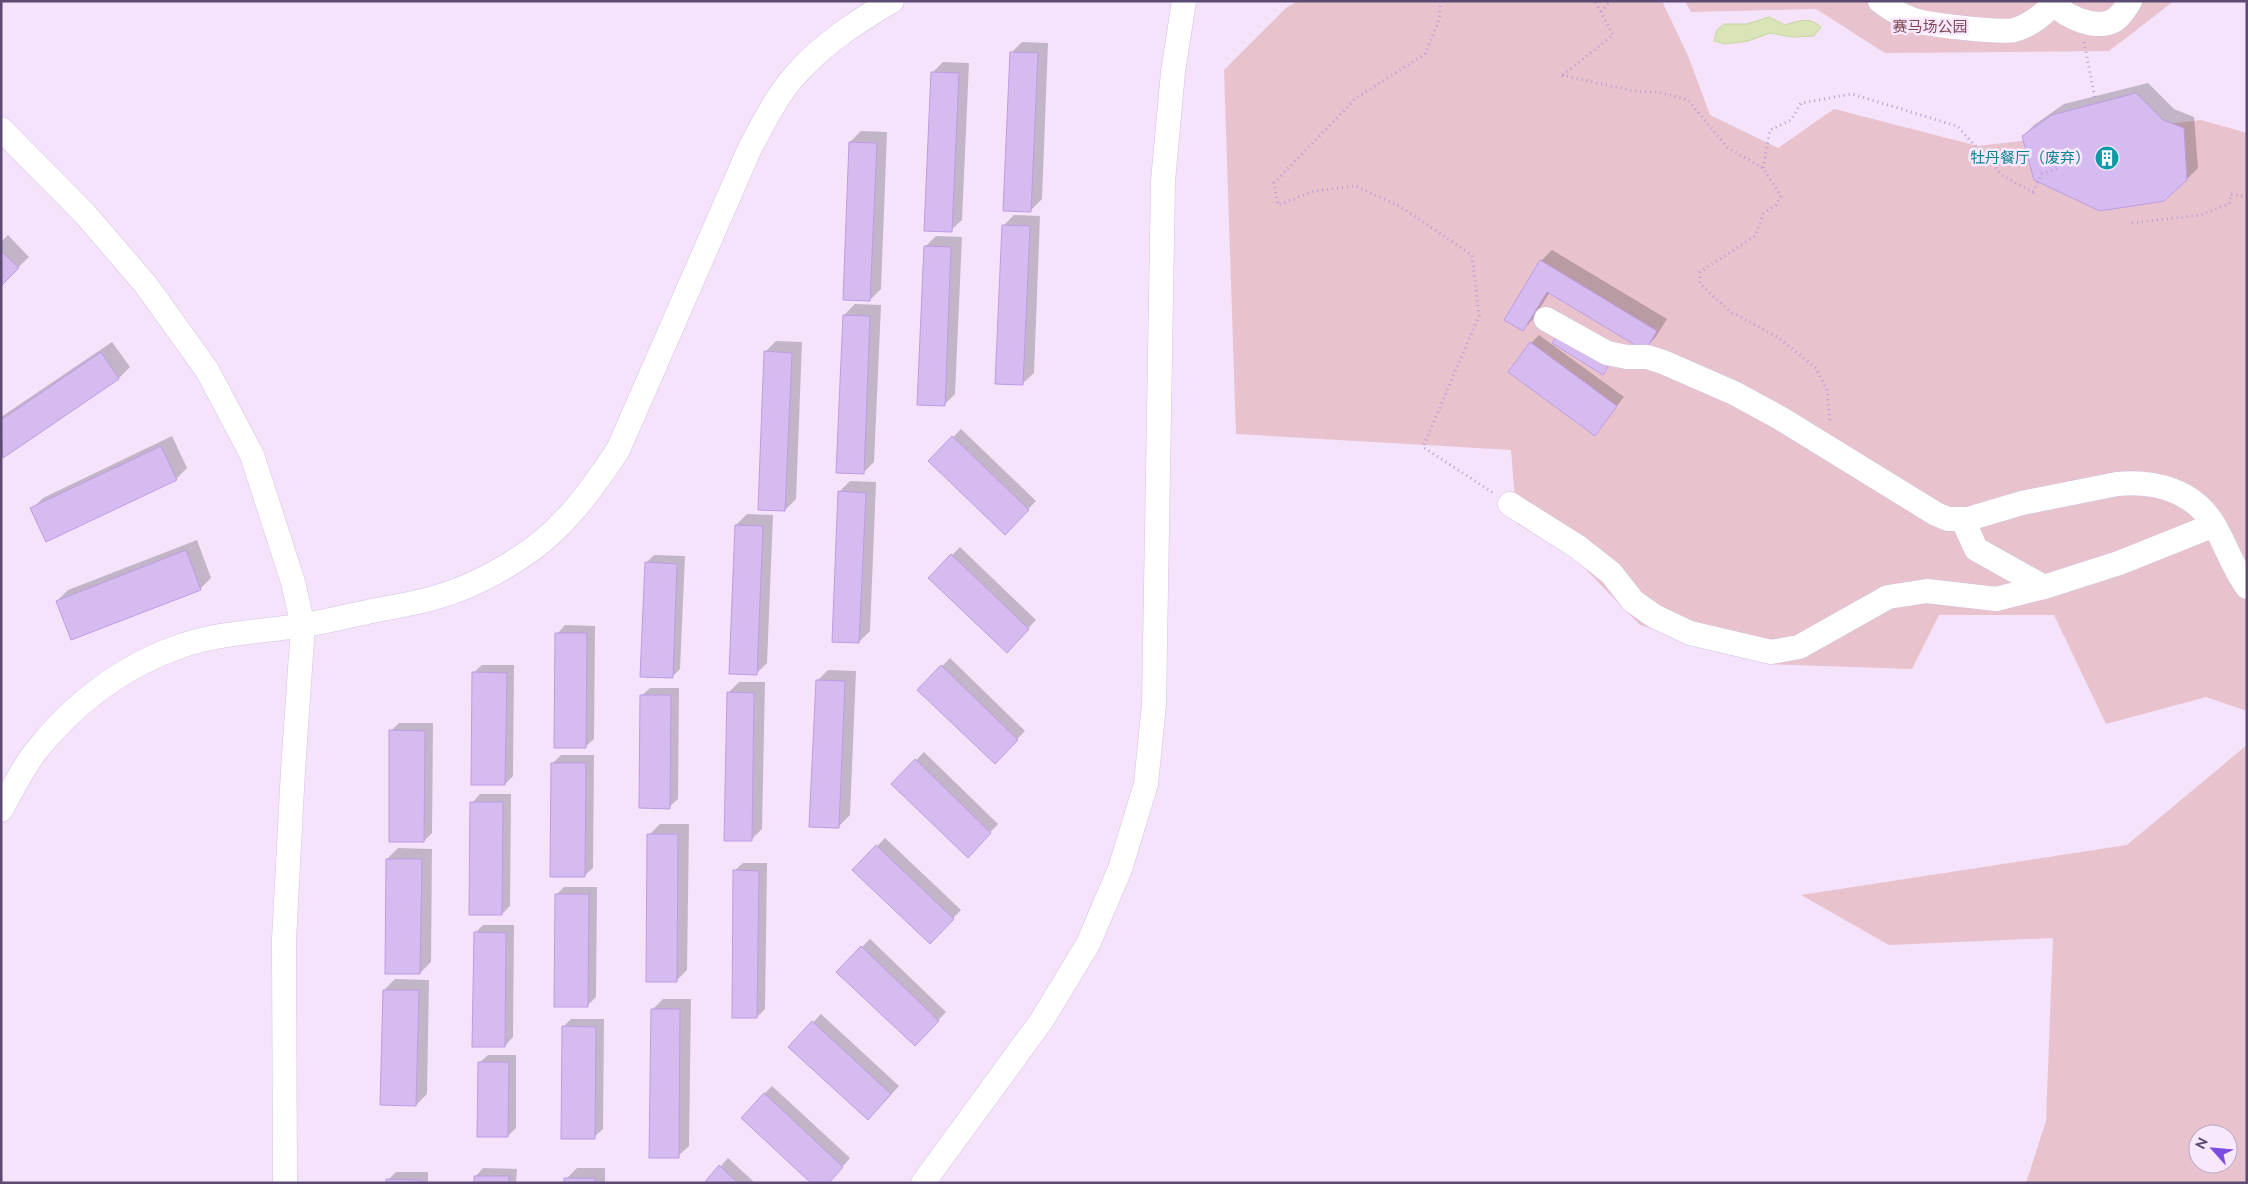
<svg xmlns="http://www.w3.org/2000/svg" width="2248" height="1184" viewBox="0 0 2248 1184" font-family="Raleway,'Noto Sans SC',sans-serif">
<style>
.green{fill:#e8c2cd;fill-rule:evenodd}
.water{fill:#d9e4b8;stroke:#c7d69e}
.shadow{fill:#0003}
.building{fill:#d6bbf0;stroke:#be9ce2}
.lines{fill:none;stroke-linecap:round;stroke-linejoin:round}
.minor-casing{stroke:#d4c2e1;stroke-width:25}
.path{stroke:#b99ed4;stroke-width:3;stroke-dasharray:1 4;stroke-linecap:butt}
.minor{stroke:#fff;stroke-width:24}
.labels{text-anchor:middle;stroke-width:5;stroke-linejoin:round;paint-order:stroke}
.park-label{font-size:15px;fill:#834853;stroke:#f8e8fe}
.culture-label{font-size:15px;fill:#0d838f;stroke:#f8e8fe;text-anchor:end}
</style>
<rect width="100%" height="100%" fill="#f4e3fb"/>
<g class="green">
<path d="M1299 1H1662L1689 58 1710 115 1778 148 1834 109 1978 146 2201 120 2247 133V711L2206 697 2106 724 2054 615H1939L1912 669 1767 664 1640 625 1559 542 1517 524 1511 450 1236 434 1224 70 1287 7Z"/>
<path d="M1685 1H2174L2109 51 1885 53 1816 9 1691 12Z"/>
<path d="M2247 745V1183H2026L2046 1121 2053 938 1889 945 1801 895 2127 845ZM2198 1134H2228V1164H2198Z"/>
</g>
<path class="water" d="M1769 17 1785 25C1799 21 1809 16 1821 27L1814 36 1792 37 1770 33 1748 41 1725 44 1714 41 1717 30 1724 24H1747Z"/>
<g class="shadow">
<path d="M1022 42 1048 43 1042 199 1031 210 1011 53Z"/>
<path d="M943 62 969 63 962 220 951 230 932 73Z"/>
<path d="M2148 83 2174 109 2194 117 2198 168 2187 179 2023 136 2034 125 2064 104Z"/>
<path d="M861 131 887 132 881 289 870 300 850 142Z"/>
<path d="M1014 215 1040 216 1034 373 1022 384 1003 226Z"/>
<path d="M8 235 29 257 1 284V242Z"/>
<path d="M936 236 962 237 955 394 944 405 925 247Z"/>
<path d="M1552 250 1667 319 1655 338 1644 349 1550 292 1533 319 1523 330 1541 261Z"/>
<path d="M855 304 881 305 874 462 863 473 844 315Z"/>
<path d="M1539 335 1624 397 1594 434 1531 343Z"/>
<path d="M776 341 802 342 796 499 785 510 765 352Z"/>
<path d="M112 342 130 367 119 378 3 456 1 453V417Z"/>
<path d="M961 429 1036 501 1005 533 930 461Z"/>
<path d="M172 436 187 468 176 479 32 509 43 498Z"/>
<path d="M850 481 876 482 870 631 859 642 839 492Z"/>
<path d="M747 514 773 515 767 663 756 674 736 525Z"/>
<path d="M197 540 211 578 200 589 57 601 68 590Z"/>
<path d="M960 547 1036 620 1006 651 930 578Z"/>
<path d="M654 555 685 556 680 669 672 677 646 563Z"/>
<path d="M565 625 595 626 594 739 585 747 557 634Z"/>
<path d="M950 658 1025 731 995 762 919 690Z"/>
<path d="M482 665H514L513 776 505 784 473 673Z"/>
<path d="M828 670 856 671 850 815 839 826 817 681Z"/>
<path d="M739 682H765L762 829 751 840 728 693Z"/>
<path d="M650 688H679L678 799 669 807 641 696Z"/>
<path d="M399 723H433L432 833 424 841 391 731Z"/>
<path d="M924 752 998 824 968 856 893 784Z"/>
<path d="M561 755H594L593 868 584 876 553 763Z"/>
<path d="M480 794H511L510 906 502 914 472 803Z"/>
<path d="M660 824H689L687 970 676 981 649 835Z"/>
<path d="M885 838 961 910 930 942 854 870Z"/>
<path d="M398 848 432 849 431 962 420 973 387 859Z"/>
<path d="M743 863H767L765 1009 757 1017 734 871Z"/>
<path d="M564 887H597L596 997 588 1005 556 895Z"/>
<path d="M483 925H514L513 1037 505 1046 475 933Z"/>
<path d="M870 939 946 1012 915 1045 838 972Z"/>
<path d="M395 979 429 980 427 1094 416 1105 384 990Z"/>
<path d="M663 999H691L689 1146 678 1156 652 1010Z"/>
<path d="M821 1014 899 1086 876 1111 790 1047Z"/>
<path d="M571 1019H604L603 1129 594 1137 563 1027Z"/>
<path d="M488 1055H516V1128L508 1136 479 1063Z"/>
<path d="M772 1086 850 1158 828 1183 764 1094Z"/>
<path d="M728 1158 755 1183H706Z"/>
<path d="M483 1168 517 1169 516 1183H475V1177Z"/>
<path d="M577 1168H605V1183H566V1179Z"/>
<path d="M396 1172H428V1183H388V1180Z"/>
</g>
<g class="building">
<path d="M1010 52 1038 53 1031 212 1003 211Z"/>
<path d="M931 72 959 73 952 232 924 231Z"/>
<path d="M2136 93 2163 120 2184 128 2187 180 2164 201 2100 211 2034 180 2022 136 2052 115Z"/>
<path d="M849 142 877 143 870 301 843 300Z"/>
<path d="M1002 225 1030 226 1023 385 995 384Z"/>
<path d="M924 246 951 247 945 406 917 405Z"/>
<path d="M1 251 19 268 1 286Z"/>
<path d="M1540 260 1657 331 1645 351 1547 292 1523 331 1504 320Z"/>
<path d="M843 315 870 316 864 474 836 473Z"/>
<path d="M1558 333 1609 365 1603 375 1552 343Z"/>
<path d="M1530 342 1617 406 1595 436 1508 372Z"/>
<path d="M764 351 792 353 785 511 758 510Z"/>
<path d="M101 352 119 379 3 458 1 420Z"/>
<path d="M952 436 1029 510 1005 535 928 461Z"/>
<path d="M161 446 177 480 46 542 30 508Z"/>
<path d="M838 491 866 493 859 643 832 642Z"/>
<path d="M735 525 763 526 757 675 729 674Z"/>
<path d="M186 550 201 590 71 640 56 601Z"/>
<path d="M951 554 1029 629 1007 653 928 578Z"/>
<path d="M645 562 677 564 673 678 640 677Z"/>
<path d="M555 633H587L586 748H554Z"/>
<path d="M941 665 1018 740 995 764 917 690Z"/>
<path d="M472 672 507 673 505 785H471Z"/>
<path d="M816 680 845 681 839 828 809 827Z"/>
<path d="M727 692 754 693 752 841H724Z"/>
<path d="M640 695H671L670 809 639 808Z"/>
<path d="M389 730 425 731 424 842H389Z"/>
<path d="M915 759 991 833 968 858 891 784Z"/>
<path d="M551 763H586L585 877H550Z"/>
<path d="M470 802H503L502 915H469Z"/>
<path d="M647 834H678L677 982H646Z"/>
<path d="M876 845 954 919 930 944 852 870Z"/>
<path d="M386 859H422L420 974H385Z"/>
<path d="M733 870 759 871 757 1018H732Z"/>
<path d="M555 894H589L588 1007H554Z"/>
<path d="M474 932 506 933 505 1047H472Z"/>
<path d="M861 946 939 1021 915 1046 836 972Z"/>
<path d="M383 990H419L416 1106 380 1105Z"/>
<path d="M651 1009H680L679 1158H649Z"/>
<path d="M812 1021 891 1094 868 1120 788 1047Z"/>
<path d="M562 1026 596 1027 595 1139H561Z"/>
<path d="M478 1062H509L508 1137H477Z"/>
<path d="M764 1093 843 1167 829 1183H811L741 1118Z"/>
<path d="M719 1165 738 1183H704Z"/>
<rect x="474" y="1176" width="35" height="7"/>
<rect x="564" y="1178" width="31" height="5"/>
<path d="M386 1179 421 1180V1183H386Z"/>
</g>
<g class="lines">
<defs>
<g id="minor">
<path d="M1880 1C1890 9 1902 16 1914 20 1928 25 2001 33 2014 30 2030 26 2046 13 2055 1"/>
<path d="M2054 4C2067 17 2096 31 2115 20 2121 15 2126 8 2130 1"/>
<path d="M1 129 86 215 146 285 207 370 252 455 293 582 303 626 293 770 284 940 285 1183"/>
<path d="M1546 319 1607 353 1627 357H1647L1663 362 1734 393 1780 418 1936 514 1948 519H1968L2022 503 2117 484C2155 480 2194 491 2214 525 2226 545 2233 568 2247 587"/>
<path d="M1510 504 1578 547 1611 573 1633 601 1654 616 1690 633 1771 652 1799 647 1888 597 1927 591 1996 599 2044 587 2119 563 2214 525"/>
<path d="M1963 520 1976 549 2044 587"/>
<path d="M1 810C12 790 22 769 36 751 73 704 124 665 181 646 221 632 263 632 304 625 324 622 343 617 363 613 385 608 408 605 430 599 460 591 490 577 516 560 560 534 590 492 618 450L750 148C764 122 777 95 797 73 824 43 858 21 892 1"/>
<path d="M923 1183 1042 1020 1088 944 1120 869 1146 784 1154 704 1163 181 1173 72 1184 1"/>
</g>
</defs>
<use href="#minor" class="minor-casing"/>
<g class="path">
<path d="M1441 1 1439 20 1425 54 1356 98 1274 183 1278 205 1314 191 1355 186 1401 207 1472 255 1479 316 1423 447 1495 494"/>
<path d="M1601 12 1611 1"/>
<path d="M2084 42 2095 98"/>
<path d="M1562 75 1633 91 1658 92 1688 100 1728 148 1763 168 1781 196 1776 205 1763 214 1755 236 1700 272V284L1731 312 1779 338 1816 368 1827 390 1830 419 1828 424"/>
<path d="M1563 75 1613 35 1595 1"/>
<path d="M1763 168 1770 130 1791 120 1801 103 1852 94 1957 126 2003 176 2033 192 2042 174 2058 168"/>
<path d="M2132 223 2200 215 2229 204 2231 194 2247 197"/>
</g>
<use href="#minor" class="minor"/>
</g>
<defs>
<symbol id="building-disc" viewBox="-11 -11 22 22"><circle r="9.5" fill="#0f9aa8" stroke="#f8e8fe"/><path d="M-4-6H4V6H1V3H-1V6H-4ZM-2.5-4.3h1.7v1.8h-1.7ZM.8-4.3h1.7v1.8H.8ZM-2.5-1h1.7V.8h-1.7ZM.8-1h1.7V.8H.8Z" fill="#fff"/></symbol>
</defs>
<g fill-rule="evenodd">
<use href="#building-disc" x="2093" y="144" width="28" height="28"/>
</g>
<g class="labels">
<g class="park-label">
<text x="1930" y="32">赛马场公园</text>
</g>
<g class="culture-label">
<text x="2090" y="163">牡丹餐厅（废弃）</text>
</g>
</g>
<rect width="2248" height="1184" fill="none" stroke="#5c4a72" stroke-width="5"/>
<g transform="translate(2213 1149) rotate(297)"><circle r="24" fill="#f8e8fe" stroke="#baa9c6"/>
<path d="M0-4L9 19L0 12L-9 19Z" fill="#7c4be2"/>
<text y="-8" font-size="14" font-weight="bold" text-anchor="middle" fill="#5c4a72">N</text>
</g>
</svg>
